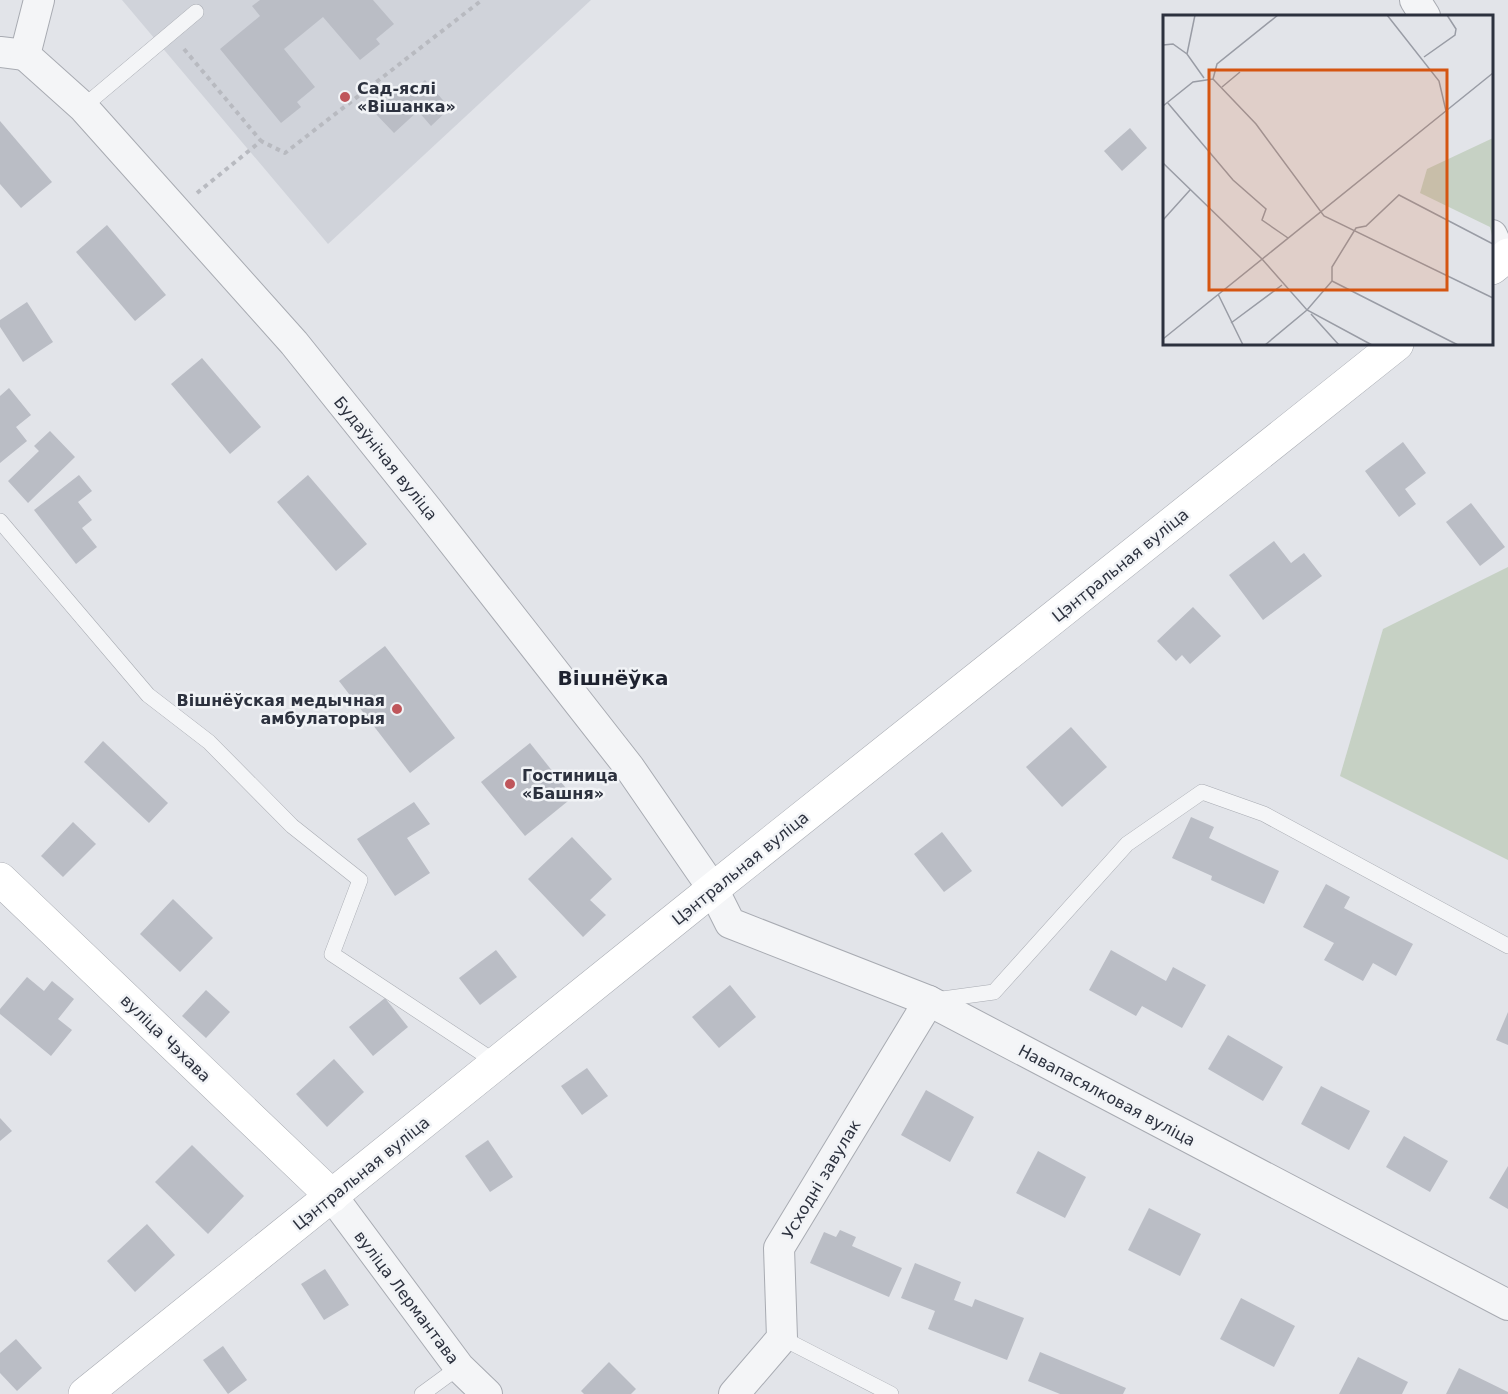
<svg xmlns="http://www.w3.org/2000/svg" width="1508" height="1394" viewBox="0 0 1508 1394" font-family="'DejaVu Sans',sans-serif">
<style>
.built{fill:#d0d3da}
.green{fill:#c6d1c4}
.building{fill:#babdc5}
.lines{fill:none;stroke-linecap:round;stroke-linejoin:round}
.lane-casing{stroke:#a8abb2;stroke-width:16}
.street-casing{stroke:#a8abb2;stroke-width:32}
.secondary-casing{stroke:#a8abb2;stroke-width:34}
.path{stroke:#b8bac0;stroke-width:4;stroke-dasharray:4.5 4.5;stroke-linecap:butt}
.lane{stroke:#f4f5f7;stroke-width:15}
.street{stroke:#f4f5f7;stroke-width:30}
.secondary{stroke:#fff;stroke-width:33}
.poi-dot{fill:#bf565b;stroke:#f1f3f6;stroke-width:2}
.labels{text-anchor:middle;stroke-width:5;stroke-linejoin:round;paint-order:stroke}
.poi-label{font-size:16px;font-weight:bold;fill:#2c313e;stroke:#f1f3f6;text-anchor:start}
.street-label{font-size:16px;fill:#2c313e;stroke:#f1f3f6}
.quarter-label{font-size:20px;font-weight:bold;fill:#1e222f;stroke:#f1f3f6}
.inset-road{fill:none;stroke:#999ca5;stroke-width:1.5}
.view{fill:#d55511;fill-opacity:0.15;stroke:#d55511;stroke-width:3}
.inset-edge{fill:none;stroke:#2c313e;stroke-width:3}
</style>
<rect width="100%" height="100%" fill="#e2e4e9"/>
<path class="built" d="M122 0H591L328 244Z"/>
<path class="green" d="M1508 567V860L1340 776 1383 629Z"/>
<g class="building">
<path d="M260 0H373L394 24 376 39 380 44 360 60 323 17 284 49 315 87 297 102 301 107 281 123 220 49 260 16 252 6Z"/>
<path d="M425 80 450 108 431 126 418 111 394 133 374 112 400 89 406 96Z"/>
<path d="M0 121 52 182 21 208 0 184Z"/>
<path d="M1130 128 1147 148 1122 171 1104 151Z"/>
<path d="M107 225 166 295 135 321 76 252Z"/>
<path d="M27 302 53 342 23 362 0 327V320Z"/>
<path d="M202 358 261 427 230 454 171 384Z"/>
<path d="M9 388 31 415 16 427 27 441 0 463V396Z"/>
<path d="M50 431 75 457 28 503 8 481 39 451 34 446Z"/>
<path d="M1403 442 1426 473 1405 489 1416 504 1399 517 1365 471Z"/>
<path d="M79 475 92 491 78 502 92 520 82 528 97 547 76 564 34 510Z"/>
<path d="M308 475 367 544 336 571 277 502Z"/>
<path d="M1471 503 1505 547 1480 566 1446 522Z"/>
<path d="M1274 541 1291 563 1304 553 1322 576 1263 620 1229 575Z"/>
<path d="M1193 607 1221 636 1190 664 1182 655 1176 661 1157 641Z"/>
<path d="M385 646 455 738 410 773 339 681Z"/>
<path d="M1071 727 1107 767 1062 807 1026 767Z"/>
<path d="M103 741 168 803 149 823 84 762Z"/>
<path d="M530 743 573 797 525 836 481 782Z"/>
<path d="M414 802 430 824 407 838 430 873 395 896 357 839Z"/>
<path d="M1191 817 1214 827 1209 838 1279 871 1264 904 1211 880 1212 876 1172 858Z"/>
<path d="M73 822 96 844 63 877 41 856Z"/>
<path d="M942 832 972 871 944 892 914 854Z"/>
<path d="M572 837 612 879 590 900 606 915 583 937 528 879Z"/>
<path d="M1326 884 1350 897 1344 908 1413 944 1396 976 1373 963 1363 981 1324 960 1334 943 1303 927Z"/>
<path d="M173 899 213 938 180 972 140 934Z"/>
<path d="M496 950 517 977 480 1005 459 978Z"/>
<path d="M1111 950 1166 981 1173 967 1206 985 1182 1028 1142 1006 1136 1016 1089 990Z"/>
<path d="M27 977 44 991 52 981 74 999 58 1019 72 1030 51 1056 0 1014V1009Z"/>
<path d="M730 985 756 1017 719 1048 692 1017Z"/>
<path d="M206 990 230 1012 206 1038 182 1016Z"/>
<path d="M385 998 408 1027 373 1056 349 1027Z"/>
<path d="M1508 1012V1045L1496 1040Z"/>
<path d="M1228 1035 1283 1067 1263 1101 1208 1069Z"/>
<path d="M334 1059 364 1092 327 1127 296 1094Z"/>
<path d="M587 1068 608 1096 582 1115 561 1086Z"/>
<path d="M1321 1086 1370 1111 1349 1150 1301 1124Z"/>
<path d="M926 1090 974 1117 950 1162 901 1135Z"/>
<path d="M0 1118 12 1131 0 1141Z"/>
<path d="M1404 1136 1448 1161 1430 1192 1386 1167Z"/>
<path d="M488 1140 513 1177 490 1192 465 1156Z"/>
<path d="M192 1145 244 1196 208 1234 155 1182Z"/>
<path d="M1038 1151 1086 1177 1065 1218 1016 1193Z"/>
<path d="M1508 1166V1209L1489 1198Z"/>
<path d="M1149 1208 1201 1234 1180 1276 1128 1250Z"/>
<path d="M147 1224 175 1255 135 1292 107 1261Z"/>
<path d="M840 1230 856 1237 852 1246 902 1268 889 1297 810 1263 824 1232 836 1237Z"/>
<path d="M915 1263 961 1282 954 1300 972 1307 975 1299 1024 1318 1007 1360 928 1329 935 1311 901 1298Z"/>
<path d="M325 1269 349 1305 324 1320 301 1284Z"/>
<path d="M1241 1298 1295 1326 1274 1367 1220 1339Z"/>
<path d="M16 1339 42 1368 17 1391 0 1373V1353Z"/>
<path d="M223 1346 247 1380 228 1394 203 1360Z"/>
<path d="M1040 1352 1126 1388 1123 1394H1060L1028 1381Z"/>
<path d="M1358 1357 1408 1382 1402 1394H1339Z"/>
<path d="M609 1362 636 1389 631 1394H584L581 1391Z"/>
<path d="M1459 1368 1508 1392V1394H1446Z"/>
</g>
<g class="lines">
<defs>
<g id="lane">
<path d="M83 107 196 12"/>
<path d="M0 521 148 695 209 742 292 826 360 880 332 954 497 1063"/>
<path d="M935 1000 994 992 1127 844 1202 792 1264 814 1508 946"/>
<path d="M782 1338 891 1394"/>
<path d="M422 1394 459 1367"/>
</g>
<g id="street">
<path d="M1415 0 1425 16"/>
<path d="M0 52 25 55"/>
<path d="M25 55 83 107 294 343 427 509 629 767 713 889 730 923 929 1001 1508 1305"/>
<path d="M25 55 39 0"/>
<path d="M1492 235 1503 259"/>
<path d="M332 1196 459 1367 487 1394"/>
<path d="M734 1394 782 1338 779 1248 929 1001"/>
</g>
<g id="secondary">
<path d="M1492 268 1508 255"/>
<path d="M0 879 332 1196"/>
<path d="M85 1394 713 889 1397 344"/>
</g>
</defs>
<use href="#lane" class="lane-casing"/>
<use href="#street" class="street-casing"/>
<use href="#secondary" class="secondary-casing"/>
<g class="path">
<path d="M184 49 261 141"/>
<path d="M197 193 261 141 285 153 482 0"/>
</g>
<use href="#lane" class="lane"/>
<use href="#street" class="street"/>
<use href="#secondary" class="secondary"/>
</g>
<g class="poi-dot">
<circle cx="345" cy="97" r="6"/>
<circle cx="397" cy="709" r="6"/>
<circle cx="510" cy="784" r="6"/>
</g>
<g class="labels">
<g class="poi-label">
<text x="357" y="94">Сад-яслі<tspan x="357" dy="18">«Вішанка»</tspan></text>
<text x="385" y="706" text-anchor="end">Вішнёўская медычная<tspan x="385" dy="18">амбулаторыя</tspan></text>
<text x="522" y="781">Гостиница<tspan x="522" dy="18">«Башня»</tspan></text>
</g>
<g class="street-label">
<text transform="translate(386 458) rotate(51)" y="6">Будаўнічая вуліца</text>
<text transform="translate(1120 565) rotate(-39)" y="6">Цэнтральная вуліца</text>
<text transform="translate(740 868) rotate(-39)" y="6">Цэнтральная вуліца</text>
<text transform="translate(166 1038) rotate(44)" y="6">вуліца Чэхава</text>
<text transform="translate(1107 1095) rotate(28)" y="6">Навапасялковая вуліца</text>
<text transform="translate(361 1173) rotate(-39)" y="6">Цэнтральная вуліца</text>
<text transform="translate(821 1179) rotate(-59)" y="6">Усходні завулак</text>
<text transform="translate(407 1297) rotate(53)" y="6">вуліца Лермантава</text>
</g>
<g class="quarter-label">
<text x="613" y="685">Вішнёўка</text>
</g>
</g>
<g transform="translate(1163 15)">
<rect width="330" height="330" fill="#e2e4e9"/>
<path d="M330 123V225L327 212 257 178 264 154Z" fill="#c6d1c4"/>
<path class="inset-road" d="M224 0 276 66 283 96M0 30 10 29 24 39 41 63M24 39 32 0M261 42 292 20 293 14 284 0M50 64 93 109 161 201 330 283M50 64 54 49 115 0M59 72 77 57M4 87 70 165 103 194 99 205 125 223M0 91 30 67 50 64M0 148 99 244 144 295 209 330M0 205 27 175M169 266 295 330M55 279 80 330M148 299 176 330M68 308 119 270M0 324 330 58M102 330 144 295 169 266V252L193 213 203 211 236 180 330 229"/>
<path class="view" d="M46 55H284V275H46Z"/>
<rect width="330" height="330" class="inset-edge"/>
</g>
</svg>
